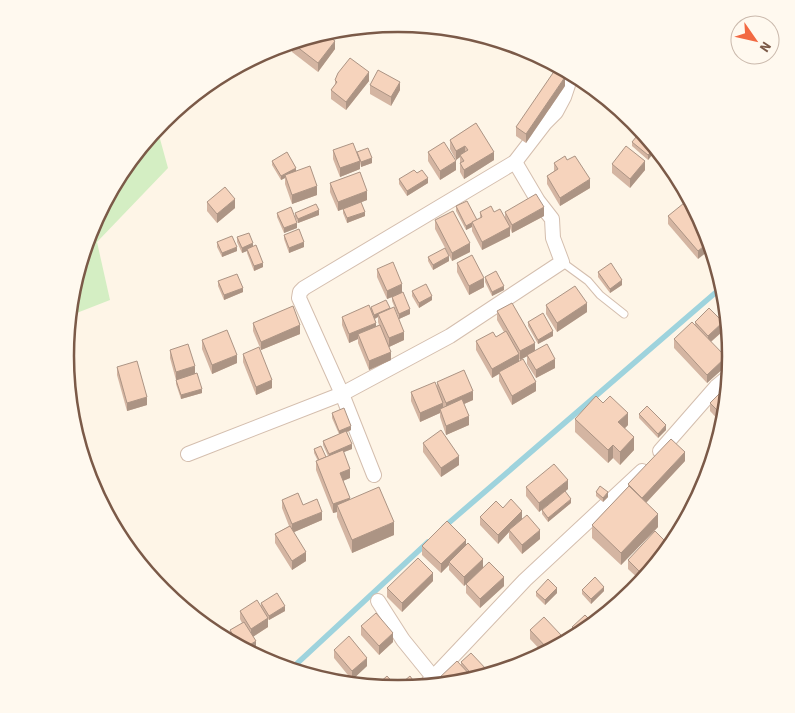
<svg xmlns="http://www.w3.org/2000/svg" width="795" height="713" viewBox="0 0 795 713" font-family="'Source Sans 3',sans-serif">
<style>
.green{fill:#d4eec3}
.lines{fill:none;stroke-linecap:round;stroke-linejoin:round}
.stream{stroke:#9ed3dd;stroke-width:5.5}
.lane-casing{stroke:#d4beae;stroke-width:9}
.street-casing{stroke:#d4beae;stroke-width:16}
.lane{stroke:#fff;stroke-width:7}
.street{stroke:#fff;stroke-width:14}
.wall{fill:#d4b5a2;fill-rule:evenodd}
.shaded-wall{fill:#ac9484}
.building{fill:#f6d3bc;stroke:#ac9484}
.rim{fill:none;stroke:#7b5a48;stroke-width:2.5}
</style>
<rect width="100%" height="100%" fill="#fef5e7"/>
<path class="green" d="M157 128 168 168 97 242 110 300 69 316C74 265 93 216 120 172 130 157 145 142 157 128Z"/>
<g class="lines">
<g class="stream">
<path d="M444 527 722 287"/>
<path d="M290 670 428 542"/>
</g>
<defs>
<path id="lane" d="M562 262 588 281 600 295 624 314"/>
<g id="street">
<path d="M660 451 716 387 728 377"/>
<path d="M188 454 342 394 450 336 562 262 553 238 552 219 538 201 515 162"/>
<path d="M374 475 342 394 299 298 300 292 304 288 515 162 545 123 556 112 564 97 568 85 566 71"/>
<path d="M378 601 403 640 433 677"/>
<path d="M424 687 525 580 642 471"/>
</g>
</defs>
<use href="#lane" class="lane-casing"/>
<use href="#street" class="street-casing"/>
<use href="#lane" class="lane"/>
<use href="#street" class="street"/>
</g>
<g class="wall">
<path d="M292 43 335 49 318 72 292 52Z"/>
<path d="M335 80 369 81 346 110 331 99V90L335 85Z"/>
<path d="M370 85 400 90 391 106 370 94Z"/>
<path d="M565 86 526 143 516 136V127Z"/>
<path d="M476 123 494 160 464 179 460 172V157L456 160 450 149V140Z"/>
<path d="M632 142 656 150 648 160 632 146Z"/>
<path d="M333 150 357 154 372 163 361 167 360 163V169L340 177 333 159Z"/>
<path d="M428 152 456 170 440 180 428 161Z"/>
<path d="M567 160 590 188 560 206 547 184V176L554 171V163Z"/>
<path d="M272 161 296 171 317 195 292 204 285 184V178L281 180 272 165Z"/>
<path d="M612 164 645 170 630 188 612 173Z"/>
<path d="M417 173 428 183 407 196 399 184V179Z"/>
<path d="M330 183 367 200 338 211 330 192Z"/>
<path d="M207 202 235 208 217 223 207 211Z"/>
<path d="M456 206 477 220 480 218V212H494L505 219V212L544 216 512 233 510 228V236L482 250 472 231V227L466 230 456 211Z"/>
<path d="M343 209 365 216 347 223 343 213Z"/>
<path d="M277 213 297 228 284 233 277 217Z"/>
<path d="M295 213 319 215 298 223 295 217Z"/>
<path d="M668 216 705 229 698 259 668 224Z"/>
<path d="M435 220 470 252 452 261 435 229Z"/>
<path d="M284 235 304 247 289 253 284 239Z"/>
<path d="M237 237 253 246 263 267 254 271 247 253V251L242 253 237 242Z"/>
<path d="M217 242 237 251 222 257 217 247Z"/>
<path d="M428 257 449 261 433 270 428 261Z"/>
<path d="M457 263 484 287 469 295 457 272Z"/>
<path d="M377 269 402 292 410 314 399 319 404 340 389 347 391 360 369 370 358 343V339L349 343 342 325V317L371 309H390L399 318 392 301V297L387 299 377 277ZM378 317V322L379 325 376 326 375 319Z"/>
<path d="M598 272 622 285 610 293 598 277Z"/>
<path d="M485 277 504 290 492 296 485 282Z"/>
<path d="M218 281 243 292 224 300 218 286Z"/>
<path d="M412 291 432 300 419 308 412 296Z"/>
<path d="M546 305 587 312 557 332 546 314Z"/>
<path d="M497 311 535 351 555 368 536 378 527 364V356L520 360 519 359V361L536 391 512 405 499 381V374L492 378 476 350V341L496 337 504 332 497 320Z"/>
<path d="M528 322 553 336 538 344 528 326Z"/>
<path d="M695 322 723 331 711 342 726 366 707 383 674 348V339L695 325Z"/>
<path d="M253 323 300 334 261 350 253 331Z"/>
<path d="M728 338 729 348 726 344V340Z"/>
<path d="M202 340 237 363 212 374 202 349Z"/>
<path d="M170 350 195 374 202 393 181 399 176 384V380L170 358Z"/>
<path d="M243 354 272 388 256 395 243 362Z"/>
<path d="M117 367 147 405 127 411 117 375Z"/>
<path d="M437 382 473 400 464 404 469 425 446 435 440 417V413L420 422 411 401V392L437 388Z"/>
<path d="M726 395 724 422 723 425 710 411V403Z"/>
<path d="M332 413 351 430 347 432 352 449 343 452 350 478 343 481 350 499 394 535 352 553 337 517V512L333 513 316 470V461H318L314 453V449L326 457 328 456 323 445V441L339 434 332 418Z"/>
<path d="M639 414 666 430 658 438 639 418Z"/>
<path d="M575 419 628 425 625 428 634 450 620 465 613 458 608 463 575 432Z"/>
<path d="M423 443 459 465 441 477 423 452Z"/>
<path d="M685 461 646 503 658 527 621 565 592 538V525L628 487V484Z"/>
<path d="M526 487 568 489 539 512 526 496Z"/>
<path d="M596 492 608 497 603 502 596 496Z"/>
<path d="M282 500 303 505 322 520 294 532 306 561 292 570 275 543V534L289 526 282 508Z"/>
<path d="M571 503 548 522 542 514V510Z"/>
<path d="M503 508 522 519 540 539 522 554 509 538V532L498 544 480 525V517Z"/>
<path d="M466 545 483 567 504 586 480 608 466 593V584L464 586 449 570V565L441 573 422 555V546Z"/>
<path d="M668 548 641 581 628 569V560Z"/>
<path d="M433 581 402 612 387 597V588Z"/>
<path d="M582 590 604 591 591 604 582 594Z"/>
<path d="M536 592 557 593 545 605 536 596Z"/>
<path d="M261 603 285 611 269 620 268 619V627L253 637 256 650 250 653 234 644 230 638V630L242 623 240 619V611L261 607Z"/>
<path d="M361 626 393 642 379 655 361 635Z"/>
<path d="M572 627 582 633 574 638 572 635Z"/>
<path d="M530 630 561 643 558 646 544 654 530 639Z"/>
<path d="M334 650 367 666 352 680 334 658Z"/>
<path d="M461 662 489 675 462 683 438 685V679L461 665Z"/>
</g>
<g class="shaded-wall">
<path d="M335 41V49L318 72V63Z"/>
<path d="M369 72V81L346 110V102Z"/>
<path d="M565 77V86L526 143V134Z"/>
<path d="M400 82V90L391 106V97Z"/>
<path d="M465 146V154L460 155V157L456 160V151Z"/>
<path d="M655 148 656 150 648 160V155Z"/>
<path d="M494 152V160L464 179V170Z"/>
<path d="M372 158V163L361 167V162Z"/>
<path d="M360 161V169L340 177V168Z"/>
<path d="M456 161V170L440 180V171Z"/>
<path d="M645 161V170L630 188V179Z"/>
<path d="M296 168V172L285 175V178L281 180V176Z"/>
<path d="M428 178V183L407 196V191Z"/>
<path d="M590 179V188L560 206V198Z"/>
<path d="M317 186V195L292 204V195Z"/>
<path d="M367 191V200L338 211V202Z"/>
<path d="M235 199V208L217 223V214Z"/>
<path d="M544 207V216L512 233V225Z"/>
<path d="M319 210V215L298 223V219Z"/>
<path d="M365 212V216L347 223V218Z"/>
<path d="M472 222V227L466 230V226Z"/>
<path d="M297 223V228L284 233V228Z"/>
<path d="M510 227V236L482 250V242Z"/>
<path d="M304 242V247L289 253V248Z"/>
<path d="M709 242 711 249 698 259V251Z"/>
<path d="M253 243V248L247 249V251L242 253V248Z"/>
<path d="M470 243V252L452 261V253Z"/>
<path d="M237 247V251L222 257V253Z"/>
<path d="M449 256V261L433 270V265Z"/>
<path d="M263 263V267L254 271V266Z"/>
<path d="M484 278V287L469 295V286Z"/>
<path d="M622 280V285L610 293V289Z"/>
<path d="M402 284V293L387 299V291Z"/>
<path d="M504 286V290L492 296V292Z"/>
<path d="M243 288V292L224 300V295Z"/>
<path d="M432 296V300L419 308V303Z"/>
<path d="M587 303V312L557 332V323Z"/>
<path d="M390 308V312L378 314V317L374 319V315Z"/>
<path d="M410 309V314L399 319V314Z"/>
<path d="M723 322V331L708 344V336Z"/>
<path d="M376 323V332L358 334V339L349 343V334Z"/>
<path d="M300 325V334L261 350V342Z"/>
<path d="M553 331V336L538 344V340Z"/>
<path d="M404 332V340L389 347V338Z"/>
<path d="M535 343V352L520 360V351Z"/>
<path d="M391 352V360L369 370V361Z"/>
<path d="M519 354V362L492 378V369Z"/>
<path d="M237 355V363L212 374V365Z"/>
<path d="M726 357V366L707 383V375Z"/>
<path d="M555 359V368L536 378V370Z"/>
<path d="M195 366V375L176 380V372Z"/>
<path d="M272 380V388L256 395V387Z"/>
<path d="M536 382V391L512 405V396Z"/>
<path d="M202 389V393L181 399V395Z"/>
<path d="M473 391V400L446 412V403Z"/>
<path d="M147 397V405L127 411V403Z"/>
<path d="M443 403V412L440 409V413L420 422V413Z"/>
<path d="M628 413V425L618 435V422Z"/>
<path d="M469 416V425L446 435V426Z"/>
<path d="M666 425V430L658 438V434Z"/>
<path d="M351 426V430L339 435V431Z"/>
<path d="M634 437V450L620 465V452Z"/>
<path d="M352 444V449L329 458V454Z"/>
<path d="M613 445V458L608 463V450Z"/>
<path d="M685 452V461L642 507V498Z"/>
<path d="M459 456V465L441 477V468Z"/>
<path d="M350 469V478L340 482V473Z"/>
<path d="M568 480V489L539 512V503Z"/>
<path d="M608 492V497L603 502V498Z"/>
<path d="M350 498V506L337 505V512L333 513V504Z"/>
<path d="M571 499V503L548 522V518Z"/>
<path d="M522 511V519L509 530V532L498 544V535Z"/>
<path d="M322 512V520L292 533V524Z"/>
<path d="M658 514V527L621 565V553Z"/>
<path d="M394 522V535L352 553V540Z"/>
<path d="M540 530V539L522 554V545Z"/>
<path d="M466 540V548L449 562V565L441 573V564Z"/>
<path d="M668 544V548L641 581V573Z"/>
<path d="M306 552V561L292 570V561Z"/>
<path d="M483 559V568L464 586V577Z"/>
<path d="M433 573V581L402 612V603Z"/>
<path d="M504 577V586L480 608V599Z"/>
<path d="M604 587V591L591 604V599Z"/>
<path d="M557 588V593L545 605V600Z"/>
<path d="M285 606V611L269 620V616Z"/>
<path d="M268 618V627L251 638V629Z"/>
<path d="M393 633V642L379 655V646Z"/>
<path d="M561 635V643L558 646 547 652V648Z"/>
<path d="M256 641V650L250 653 243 649Z"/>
<path d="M367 658V666L352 680V671Z"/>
<path d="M487 670V675L479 678Z"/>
<path d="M415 683V687L409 688Z"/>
</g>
<g class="building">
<path d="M324 33 335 41 318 63 292 43Z"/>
<path d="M350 58 369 72 346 102 331 90 337 82 335 80 338 73Z"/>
<path d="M378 70 400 82 391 97 370 85Z"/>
<path d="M555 70 565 77 526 134 516 127Z"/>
<path d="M476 123 494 152 464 170 460 163 464 161 460 155 468 150 465 146 456 151 450 140Z"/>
<path d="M641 131 655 148 648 155 632 142Z"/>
<path d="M444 142 456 161 440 171 428 152Z"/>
<path d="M353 143 360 161 340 168 333 150Z"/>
<path d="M626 146 645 161 630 179 612 164Z"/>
<path d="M368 148 372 158 361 162 357 152Z"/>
<path d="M287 152 296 168 281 176 272 161Z"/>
<path d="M565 156 567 160 575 156 590 179 560 198 547 176 558 169 554 163Z"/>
<path d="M310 166 317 186 292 195 285 175Z"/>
<path d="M414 170 417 173 422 170 428 178 407 191 399 179Z"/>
<path d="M360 172 367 191 338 202 330 183Z"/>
<path d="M225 187 235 199 217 214 207 202Z"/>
<path d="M536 194 544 207 512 225 505 212Z"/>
<path d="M689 199 705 229 709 242 698 251 668 216Z"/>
<path d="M467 201 477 220 466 226 456 206Z"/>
<path d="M361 202 365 212 347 218 343 209Z"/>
<path d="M316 204 319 210 298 219 295 213Z"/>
<path d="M491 206 494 212 500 209 510 227 482 242 472 222 482 217 480 212Z"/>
<path d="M291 207 297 223 284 228 277 213Z"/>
<path d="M453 211 470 243 452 253 435 220Z"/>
<path d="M299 229 304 242 289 248 284 235Z"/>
<path d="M249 233 253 243 242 248 237 237Z"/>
<path d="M232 236 237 247 222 253 217 242Z"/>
<path d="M256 245 263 263 254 266 247 249Z"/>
<path d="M445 248 449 256 433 265 428 257Z"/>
<path d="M472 255 484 278 469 286 457 263Z"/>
<path d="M393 262 402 284 387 291 377 269Z"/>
<path d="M611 263 622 280 610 289 598 272Z"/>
<path d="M496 271 504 286 492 292 485 277Z"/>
<path d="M237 274 243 288 224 295 218 281Z"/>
<path d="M426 284 432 296 419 303 412 291Z"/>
<path d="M575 286 587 303 557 323 546 305Z"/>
<path d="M403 292 410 309 399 314 392 297Z"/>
<path d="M386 300 390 308 374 315 371 307Z"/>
<path d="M512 303 535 343 520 351 497 311Z"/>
<path d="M369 305 376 323 349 334 342 317Z"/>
<path d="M293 306 300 325 261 342 253 323Z"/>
<path d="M394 307 404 332 389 338 378 314Z"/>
<path d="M709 308 723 322 708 336 695 322Z"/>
<path d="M543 313 553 331 538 340 528 322Z"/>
<path d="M692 322 726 357 707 375 674 339Z"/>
<path d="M380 325 391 352 369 361 358 334Z"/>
<path d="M227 330 237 355 212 365 202 340Z"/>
<path d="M506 331 519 354 492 369 476 341 493 332 496 337Z"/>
<path d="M188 344 195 366 176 372 170 350Z"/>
<path d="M547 344 555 359 536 370 527 355Z"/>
<path d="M259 347 272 380 256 387 243 354Z"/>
<path d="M523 359 536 382 512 396 499 372Z"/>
<path d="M137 361 147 397 127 403 117 367Z"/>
<path d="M464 370 473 391 446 403 437 382Z"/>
<path d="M197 373 202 389 181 395 176 380Z"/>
<path d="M435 382 443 403 420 413 411 392Z"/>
<path d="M722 391 726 395 724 417 710 403Z"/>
<path d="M596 396 603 403 610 396 628 413 618 422 634 437 620 452 613 445 608 450 575 419Z"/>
<path d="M462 399 469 416 446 426 440 409Z"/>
<path d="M647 406 666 425 658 434 639 414Z"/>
<path d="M344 408 351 426 339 431 332 413Z"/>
<path d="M441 430 459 456 441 468 423 443Z"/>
<path d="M346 431 352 444 329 454 323 441Z"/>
<path d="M671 439 685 452 642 498 628 484Z"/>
<path d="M321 446 326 457 319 460 314 449Z"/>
<path d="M343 450 350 469 340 473 350 498 333 504 316 461Z"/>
<path d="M554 464 568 480 539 503 526 487Z"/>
<path d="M600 486 608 492 603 498 596 492Z"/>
<path d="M629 486 658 514 621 553 592 525Z"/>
<path d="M379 487 394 522 352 540 337 505Z"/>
<path d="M565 491 571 499 548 518 542 510Z"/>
<path d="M298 493 303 505 317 499 322 512 292 524 282 500Z"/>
<path d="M511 499 522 511 498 535 480 517 496 501 503 508Z"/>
<path d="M527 515 540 530 522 545 509 530Z"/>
<path d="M447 521 466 540 441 564 422 546Z"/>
<path d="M290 526 306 552 292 561 275 534Z"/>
<path d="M655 531 668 544 641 573 628 560Z"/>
<path d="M468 543 483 559 464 577 449 562Z"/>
<path d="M418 558 433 573 402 603 387 588Z"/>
<path d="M489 562 504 577 480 599 466 584Z"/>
<path d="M595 577 604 587 591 599 582 590Z"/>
<path d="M548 579 557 588 545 600 536 592Z"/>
<path d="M277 593 285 606 269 616 261 603Z"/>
<path d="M257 600 268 618 251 629 240 611Z"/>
<path d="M376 613 393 633 379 646 361 626Z"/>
<path d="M585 615 594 624 580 634 572 627Z"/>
<path d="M544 617 561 635 547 648 530 630Z"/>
<path d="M244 622 256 641 243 649 241 648 230 630Z"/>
<path d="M349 636 367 658 352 671 334 650Z"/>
<path d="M471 653 487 670 479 678 476 679 461 662Z"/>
<path d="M457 661 473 678 469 681 462 683 444 685 438 679Z"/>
<path d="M312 673 317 678 309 676Z"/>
<path d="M387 676 397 687 410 676 415 683 409 688 397 689 378 687 377 685Z"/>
</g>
<path d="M0 0H795V713H0ZM74 356a324 324 0 1 1 648 0a324 324 0 1 1-648 0Z" fill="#fff9ef" fill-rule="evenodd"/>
<path class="rim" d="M74 356a324 324 0 1 1 648 0a324 324 0 1 1-648 0Z"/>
<g transform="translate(755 40) rotate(124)"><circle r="24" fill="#fff9ef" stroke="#cab9ac"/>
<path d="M0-4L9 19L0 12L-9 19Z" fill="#f26942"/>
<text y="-8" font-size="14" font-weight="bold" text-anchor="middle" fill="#7b5a48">N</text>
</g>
</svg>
